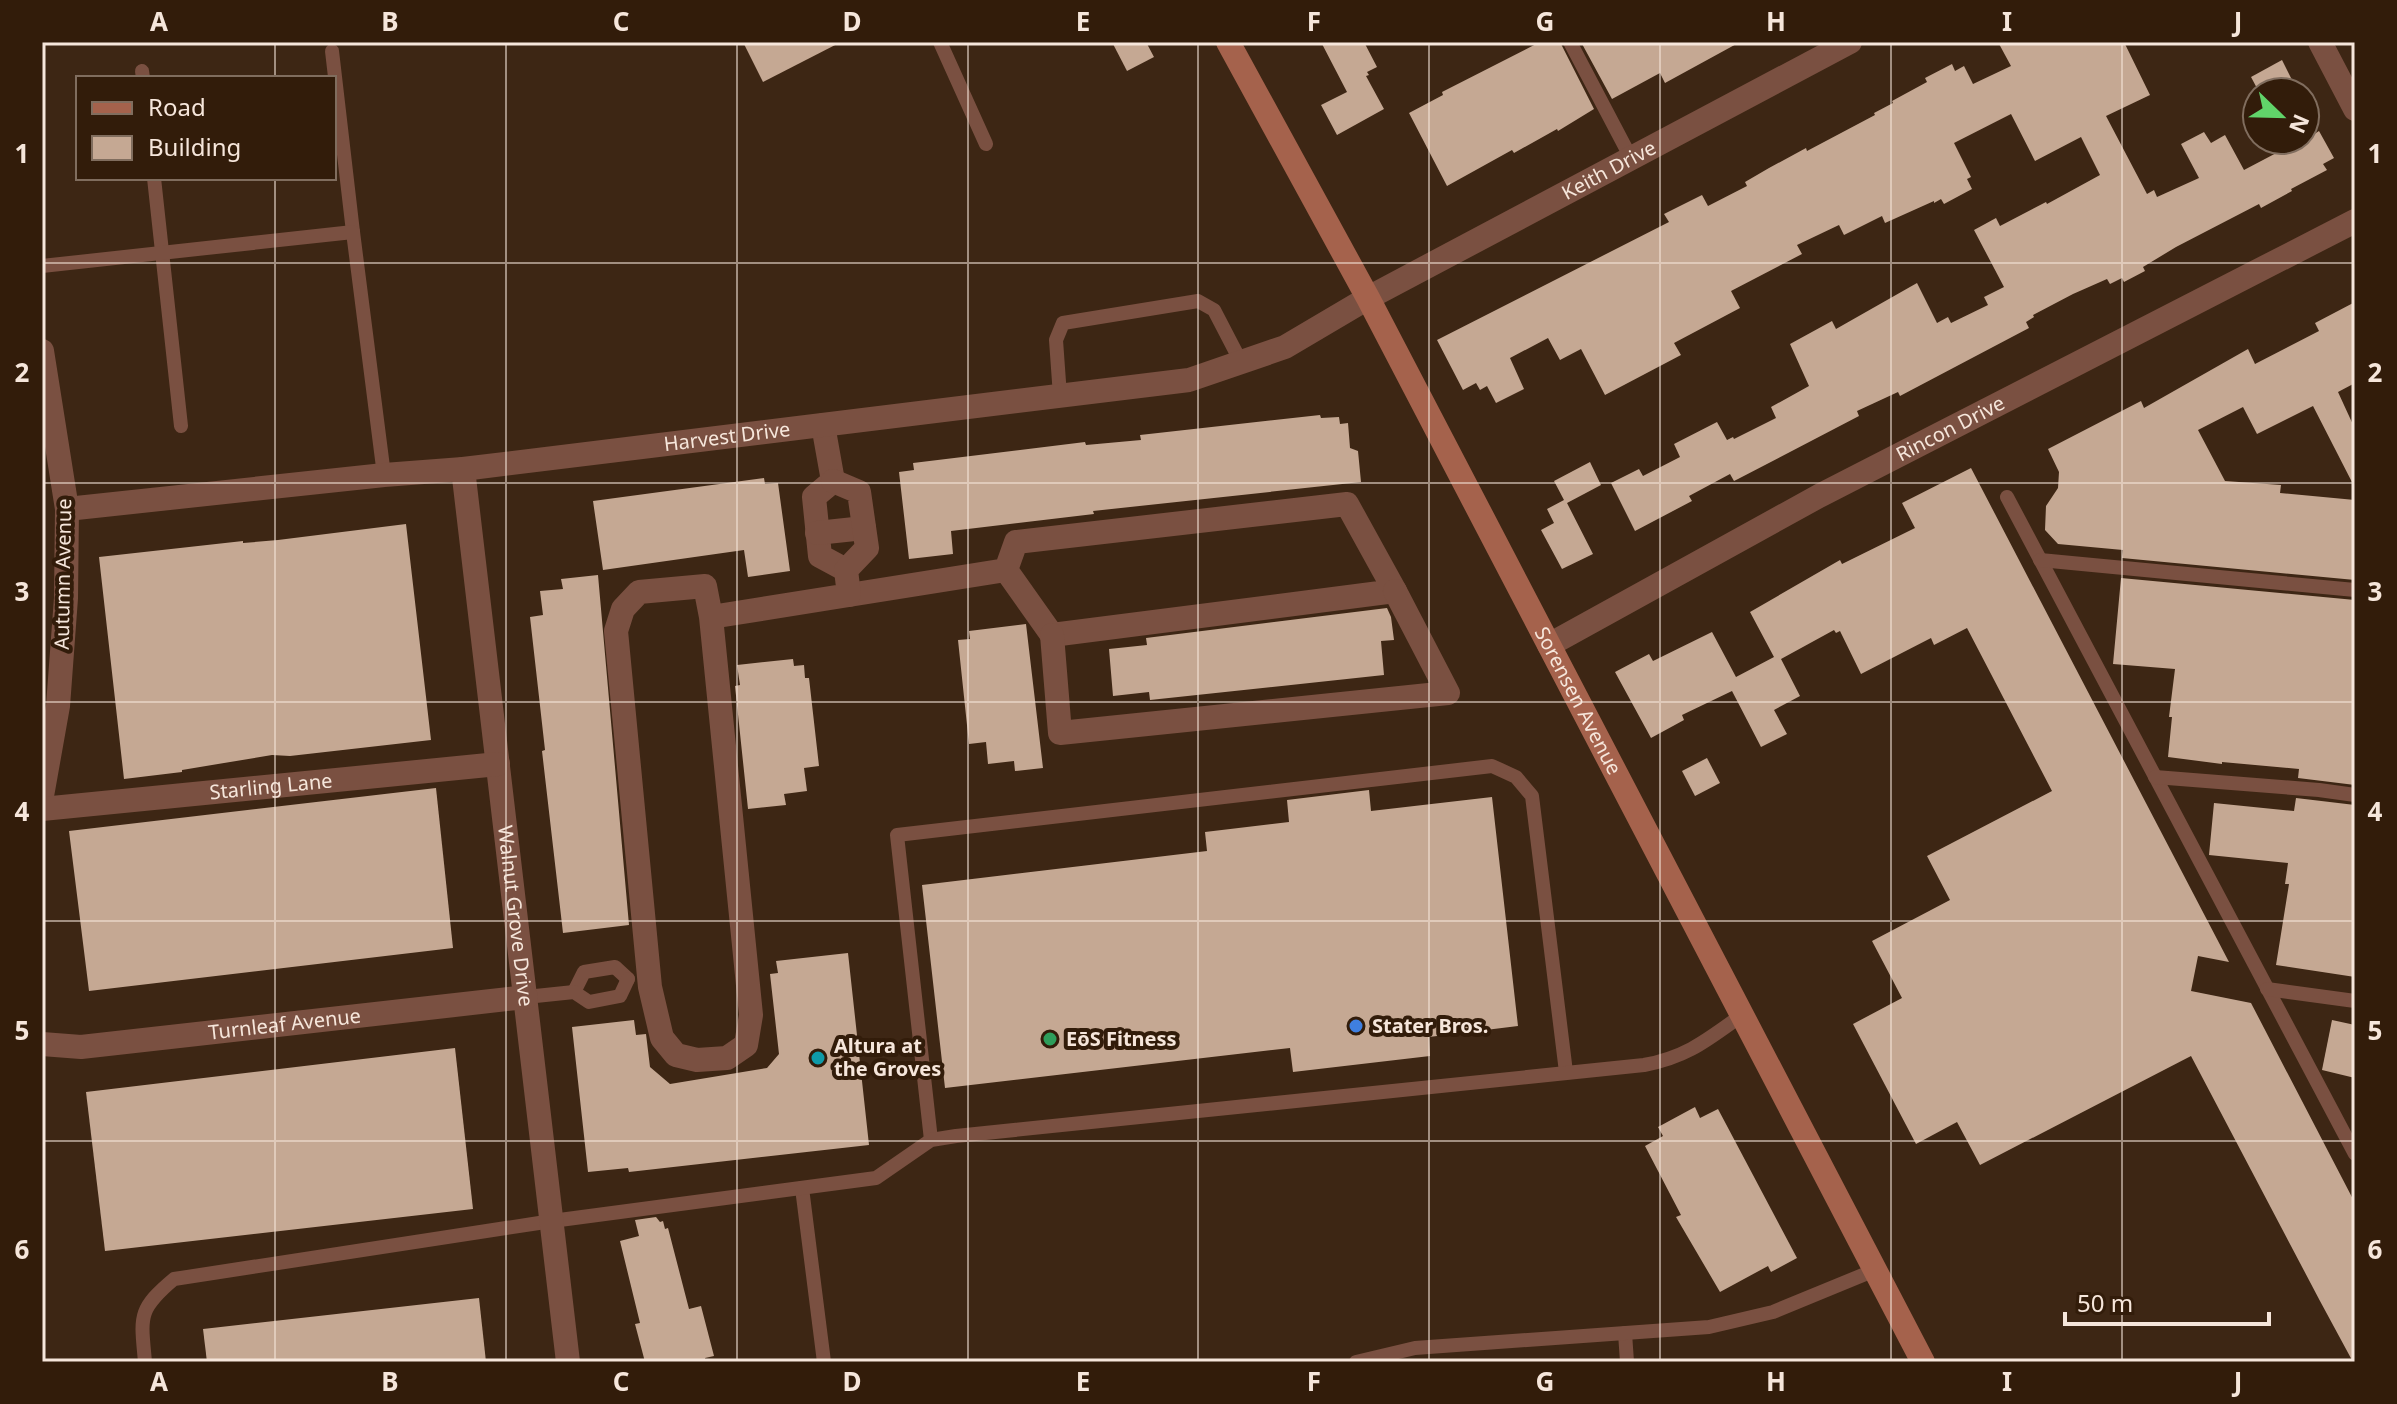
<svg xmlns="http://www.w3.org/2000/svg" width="2397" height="1404" viewBox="0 0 2397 1404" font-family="'Noto Sans',sans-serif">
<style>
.building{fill:#c5a893}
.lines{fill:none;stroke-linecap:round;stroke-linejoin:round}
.lane{stroke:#7a5041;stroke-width:14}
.street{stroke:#7a5041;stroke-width:24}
.secondary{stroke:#a5624c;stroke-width:24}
.grid{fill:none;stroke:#f6e6db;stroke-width:2;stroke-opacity:0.55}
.shop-dot{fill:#3f7fe0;stroke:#321c0a;stroke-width:3}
.leisure-dot{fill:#2e9e5b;stroke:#321c0a;stroke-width:3}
.culture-dot{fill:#0f9aa8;stroke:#321c0a;stroke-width:3}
.labels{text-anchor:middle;stroke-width:8;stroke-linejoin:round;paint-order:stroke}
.street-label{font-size:20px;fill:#f6e6db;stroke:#321c0a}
.poi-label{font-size:20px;font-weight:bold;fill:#f6e6db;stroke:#321c0a;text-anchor:start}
.neatline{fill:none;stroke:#f6e6db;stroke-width:3}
.grid-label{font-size:26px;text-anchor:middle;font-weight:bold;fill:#f6e6db}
</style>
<rect width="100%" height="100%" fill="#3d2614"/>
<g class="building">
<path d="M743 42H841L763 82Z"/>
<path d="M1112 42H1146L1154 57 1127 71Z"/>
<path d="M1321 42H1364L1377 67 1367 72 1369 75 1366 76 1384 109 1337 135 1321 105 1347 92Z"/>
<path d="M1540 42H1560L1594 109 1558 131 1557 129 1514 153 1512 150 1447 186 1409 113 1443 95 1442 92Z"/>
<path d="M1581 42H1740L1665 83 1660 73 1612 99Z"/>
<path d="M1998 42H2124L2150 95 2106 116 2147 194 2154 190 2157 197 2199 178 2181 144 2204 132 2211 143 2225 135 2244 170 2282 150 2277 140H2305L2319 131 2334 158 2323 164 2327 170 2291 189 2292 191 2261 208 2259 204 2176 247 2143 267 2145 271 2124 282 2122 278 2110 284 2107 279 2073 294 2033 315 2034 317 2026 322 2029 328 1900 396 1898 392 1857 411 1859 416 1738 479 1734 481 1730 474 1689 496 1692 501 1635 531 1611 483 1639 469 1643 476 1680 457 1674 444 1717 422 1727 440 1733 437 1734 439 1776 418 1771 407 1809 386 1790 344 1832 321 1836 329 1917 283 1937 323 1948 317 1951 323 1988 305 1984 297 2004 287 1974 230 1996 218 2000 226 2046 202 2047 204 2100 175 2081 137 2035 161 2011 114 1954 143 1971 177 1967 179 1972 189 1944 204 1941 199 1934 203V201L1885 223 1882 216 1844 235 1839 225 1797 245 1802 254 1731 291 1740 308 1674 343 1681 355 1605 395 1581 349 1560 360 1548 338 1510 358 1524 389 1496 403 1487 386 1480 390 1476 383 1463 390 1437 340 1669 222 1664 214 1702 195 1708 206 1747 186 1745 182 1769 168 1806 148 1807 151 1875 115 1874 113 1893 103 1892 101 1927 82 1925 78 1952 64 1955 71 1964 66 1973 84 2011 66Z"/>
<path d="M2282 60 2298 92H2259L2251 77Z"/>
<path d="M2355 302V383L2338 392 2355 429V488L2313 406 2257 434 2243 407 2198 430 2225 481 2281 485 2280 493 2355 500V580L2122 558 2123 550 2058 544 2045 530 2046 506 2058 488 2059 472 2048 449 2141 401 2144 408 2248 349 2255 364 2319 331 2315 323Z"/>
<path d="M1320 415 1321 418 1339 417 1340 424 1348 423 1350 448 1358 451 1361 482 1093 511 1094 514 951 531 953 554 909 559 899 472 914 470 913 463 1085 442 1086 445 1141 440 1140 435Z"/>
<path d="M1590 462 1601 485 1567 503 1593 554 1562 569 1541 530 1554 523 1547 509 1564 500 1554 481Z"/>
<path d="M1971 468 2229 962 2198 956 2191 991 2251 1003 2355 1203V1362H2353L2320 1301 2191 1056 1980 1165 1957 1122 1916 1144 1853 1024 1902 998 1872 941 1950 900 1927 856 2052 791 1967 628 1934 645 1931 638 1861 674 1840 631 1836 633 1834 630 1781 659 1800 696 1774 710 1787 734 1761 747 1732 691 1682 715 1684 720 1651 738 1615 672 1649 654 1653 661 1712 632 1736 677 1774 657 1750 612 1840 560 1842 564 1915 528 1902 503Z"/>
<path d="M764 478 765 484 778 483 790 571 748 577 744 550 603 570 593 501Z"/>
<path d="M406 524 431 740 290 756 272 755 182 770V772L124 779 99 557 243 541V543L278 540Z"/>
<path d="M598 575 629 925 563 933 542 751 545 750 530 617 543 615 540 591 563 589 561 579Z"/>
<path d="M2121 578 2355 600V785L2298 778 2299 769 2222 762V764L2168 757 2172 717H2169L2175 669 2113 664Z"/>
<path d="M1387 608 1391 617 1394 640 1381 641 1384 675 1150 700 1149 692 1113 696 1109 649 1147 645 1146 638Z"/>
<path d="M1026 624 1043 768 1015 771 1014 761 988 764 986 742 969 744 958 640 970 639 969 631Z"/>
<path d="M793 659 794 666 804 665 805 678H809L819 766 804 768 807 791 784 794 786 805 748 809 735 686 740 685 737 665Z"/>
<path d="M1707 758 1720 783 1695 796 1682 771Z"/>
<path d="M436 788 453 948 89 991 69 831Z"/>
<path d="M1369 790 1371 811 1492 797 1518 1026 1429 1037 1430 1056 1293 1072 1290 1048 945 1088 922 885 1207 851 1205 832 1289 822 1287 800Z"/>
<path d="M2296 798 2355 805V977L2276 965 2289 884H2285L2288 863 2209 855 2214 803 2294 811Z"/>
<path d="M848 953 869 1145 629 1172 628 1168 588 1172 572 1027 634 1020 636 1035 646 1034 650 1067 670 1084 767 1068 779 1054 770 974 778 973 776 961Z"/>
<path d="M2332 1020 2355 1025V1078L2322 1070Z"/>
<path d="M455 1048 473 1209 105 1251 86 1092Z"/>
<path d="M1695 1107 1700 1118 1718 1109 1797 1258 1771 1272 1768 1266 1720 1292 1676 1217 1681 1215 1645 1146 1663 1136 1658 1127Z"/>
<path d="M656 1217 660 1222 663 1221 665 1229 668 1228 689 1309 701 1306 714 1356 705 1358 706 1362H645L635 1324 640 1323 620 1241 639 1236 635 1220Z"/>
<path d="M479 1298 486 1362H207L203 1329Z"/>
</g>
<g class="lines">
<g class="lane">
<path d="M940 42 986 144"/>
<path d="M1570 42 1631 158"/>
<path d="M332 51 353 232"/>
<path d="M142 71 143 78"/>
<path d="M154 178 181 426"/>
<path d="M42 266 353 232 384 475"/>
<path d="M1060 396 1056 340 1063 323 1198 301 1214 310 1241 362"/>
<path d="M2007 497 2355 1154"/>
<path d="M2040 560 2355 590"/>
<path d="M2155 777 2319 790 2355 795"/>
<path d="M2267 989 2355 1001"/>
<path d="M574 992 584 972 615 967 628 979"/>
<path d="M526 997 574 992 589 1002 620 996 628 979"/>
<path d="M931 1140 897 835 1492 766 1516 777 1532 796 1566 1072"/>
<path d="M802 1188 824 1362"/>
<path d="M1625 1333 1627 1362"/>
<path d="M145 1362C141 1317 137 1310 174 1279L552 1221 876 1178 931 1140 956 1136 1644 1065C1687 1057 1707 1040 1742 1015"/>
<path d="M1356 1362 1415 1348 1709 1327 1773 1312 1875 1270"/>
</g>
<g class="street">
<path d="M2320 42 2355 109"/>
<path d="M42 351 67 509 66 598 58 706 42 796"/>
<path d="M823 425 833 481"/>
<path id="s1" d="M463 469 568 1362"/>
<path d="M833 481 814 497 820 556 846 570"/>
<path id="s2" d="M67 509 384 475 463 469 1189 380 1285 347 1368 298 1850 42"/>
<path d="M817 533 864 528"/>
<path d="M849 595 1006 570 1052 635 1395 591 1347 504 1016 542 1006 570"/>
<path d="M711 617 705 586 639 592 623 609 616 631 650 987 662 1038 676 1055 697 1060 727 1058 746 1045 751 1015 711 617 849 595 846 570 867 548 859 492 833 481"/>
<path d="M1052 635 1060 733 1448 693 1395 591"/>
<path id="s3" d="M1549 645 1819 496 2355 221"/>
<path id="s4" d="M42 809 498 764"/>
<path id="s5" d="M42 1044 81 1047 526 997"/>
</g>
<path class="secondary" id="s6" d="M1228 42 1368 298 1923 1362"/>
</g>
<path class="grid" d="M275 42V78M506 42V1362M737 42V1362M968 42V1362M1198 42V1362M1429 42V1362M1660 42V1362M1891 42V1362M2122 42V1362M275 178V1362M42 263H2355M42 483H2355M42 702H2355M42 921H2355M42 1141H2355"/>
<circle class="shop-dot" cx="1356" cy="1026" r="8"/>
<circle class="leisure-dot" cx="1050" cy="1039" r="8"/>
<circle class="culture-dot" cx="818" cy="1058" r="8"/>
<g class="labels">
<g class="street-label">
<text dy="7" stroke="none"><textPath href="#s2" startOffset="1600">Keith Drive</textPath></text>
<text dy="7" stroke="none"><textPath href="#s3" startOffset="456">Rincon Drive</textPath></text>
<text dy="7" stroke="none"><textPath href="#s2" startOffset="664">Harvest Drive</textPath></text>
<text transform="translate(63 574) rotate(-89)" y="7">Autumn Avenue</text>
<text dy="7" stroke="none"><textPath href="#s6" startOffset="746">Sorensen Avenue</textPath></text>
<text dy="7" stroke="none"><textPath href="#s4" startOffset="230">Starling Lane</textPath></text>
<text dy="7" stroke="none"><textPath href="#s1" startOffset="450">Walnut Grove Drive</textPath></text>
<text dy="7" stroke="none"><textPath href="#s5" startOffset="244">Turnleaf Avenue</textPath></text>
</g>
<g class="poi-label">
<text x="1372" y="1033">Stater Bros.</text>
<text x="1066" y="1046">EōS Fitness</text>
<text x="834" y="1053">Altura at<tspan x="834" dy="23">the Groves</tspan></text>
</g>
</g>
<rect width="2397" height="1404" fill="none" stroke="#321c0a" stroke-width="88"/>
<rect x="76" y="76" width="260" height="104" fill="#321c0a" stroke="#806d5e" stroke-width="2"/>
<rect x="92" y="102" width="40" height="12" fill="#a5624c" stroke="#806d5e" stroke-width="2"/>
<text x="148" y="116" font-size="24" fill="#f6e6db">Road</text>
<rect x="92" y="136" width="40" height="24" fill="#c5a893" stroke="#806d5e" stroke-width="2"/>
<text x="148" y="156" font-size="24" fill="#f6e6db">Building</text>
<g transform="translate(2281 116) rotate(113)"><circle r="38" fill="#321c0a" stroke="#806d5e" stroke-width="2"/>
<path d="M0-6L14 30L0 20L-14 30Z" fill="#61d46a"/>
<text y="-12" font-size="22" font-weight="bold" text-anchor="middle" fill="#f6e6db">N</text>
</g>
<path d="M2065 1312v12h204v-12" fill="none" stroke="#f6e6db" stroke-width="4"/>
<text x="2077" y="1312" font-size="24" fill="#f6e6db" stroke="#321c0a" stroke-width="6" paint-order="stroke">50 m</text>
<rect x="44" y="44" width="2309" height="1316" class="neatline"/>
<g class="grid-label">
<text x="159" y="31">A</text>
<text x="390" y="31">B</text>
<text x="621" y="31">C</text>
<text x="852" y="31">D</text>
<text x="1083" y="31">E</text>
<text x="1314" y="31">F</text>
<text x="1545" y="31">G</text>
<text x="1776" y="31">H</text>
<text x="2007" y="31">I</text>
<text x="2238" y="31">J</text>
<text x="22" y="163">1</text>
<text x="2375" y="163">1</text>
<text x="22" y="382">2</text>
<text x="2375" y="382">2</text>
<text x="22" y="601">3</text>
<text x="2375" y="601">3</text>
<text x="22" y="821">4</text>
<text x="2375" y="821">4</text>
<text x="22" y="1040">5</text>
<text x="2375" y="1040">5</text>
<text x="22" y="1259">6</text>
<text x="2375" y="1259">6</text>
<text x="159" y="1391">A</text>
<text x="390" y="1391">B</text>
<text x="621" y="1391">C</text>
<text x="852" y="1391">D</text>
<text x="1083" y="1391">E</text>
<text x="1314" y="1391">F</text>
<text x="1545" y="1391">G</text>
<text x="1776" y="1391">H</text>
<text x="2007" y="1391">I</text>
<text x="2238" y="1391">J</text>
</g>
</svg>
